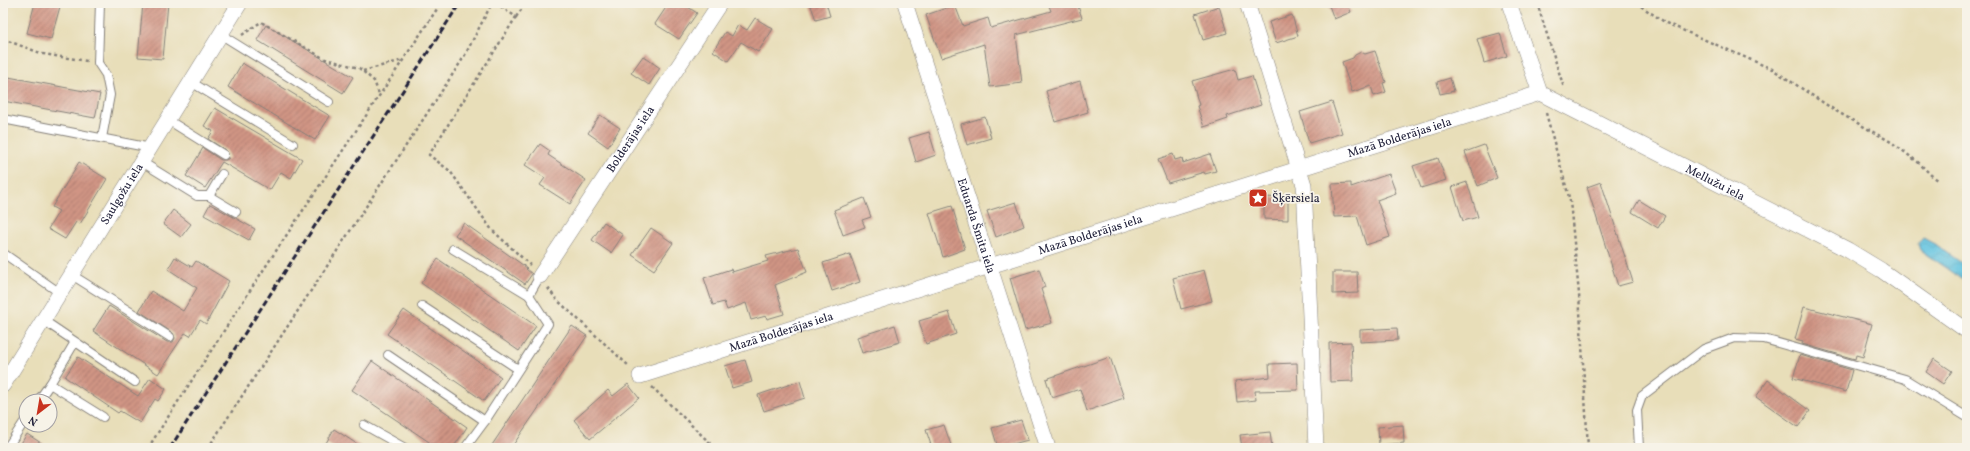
<svg xmlns="http://www.w3.org/2000/svg" width="1970" height="451" viewBox="0 0 1970 451" font-family="Vollkorn,serif">
<style>
.water{fill:url(#water-waves);stroke:#42738e}
.building{fill:url(#building-hatch)}
.lines{fill:none;stroke-linecap:round;stroke-linejoin:round}
.lane-casing{stroke:#85807a;stroke-width:10}
.street-casing{stroke:#85807a;stroke-width:16}
.path{stroke:#85807a;stroke-width:2.5;stroke-dasharray:3 3;stroke-linecap:butt}
.lane{stroke:#fff;stroke-width:8}
.street{stroke:#fff;stroke-width:15}
.rail{stroke:#22223b;stroke-width:3;stroke-dasharray:6 3;stroke-linecap:butt}
.labels{text-anchor:middle;stroke-width:3.5;stroke-linejoin:round;paint-order:stroke}
.street-label{font-size:12px;fill:#22223b;stroke:#f7f3e8}
.poi-label{font-size:12px;fill:#22223b;stroke:#f7f3e8;text-anchor:start}
</style>
<defs>
<pattern id="water-waves" width="16" height="10" patternUnits="userSpaceOnUse"><rect width="16" height="10" fill="#63c4e1"/><path d="M0 5q4-4 8 0t8 0" fill="none" stroke="#56a8c2"/></pattern>
<pattern id="building-hatch" width="6" height="6" patternUnits="userSpaceOnUse"><rect width="6" height="6" fill="#d09484"/><path d="M-1 1l2-2M0 6l6-6M5 7l2-2" fill="none" stroke="#a8786d"/></pattern>
</defs>
<rect width="100%" height="100%" fill="#f7f3e8"/>
<filter id="ink" filterUnits="userSpaceOnUse"><feTurbulence type="fractalNoise" baseFrequency=".025" numOctaves="2"/><feDisplacementMap in="SourceGraphic" scale="8" xChannelSelector="R" yChannelSelector="G"/><feConvolveMatrix kernelMatrix="1 2 1 2 8 2 1 2 1" color-interpolation-filters="sRGB"/></filter>
<filter id="wash" filterUnits="userSpaceOnUse"><feTurbulence type="fractalNoise" baseFrequency=".012" numOctaves="4" result="noise"/><feDisplacementMap in="SourceGraphic" scale="16" xChannelSelector="R" yChannelSelector="G"/><feGaussianBlur stdDeviation="0.9" result="paint"/><feColorMatrix in="noise" values="0 0 0 0 0 0 0 0 0 0 0 0 0 0 0 0 0 1.4 0 .05"/><feComposite in="paint" operator="in"/></filter>
<g filter="url(#wash)">
<rect width="100%" height="100%" fill="#e8deb9"/>
<path class="water" d="M1923 238 1938 246 1967 267V283L1920 250 1918 244Z"/>
<g id="blocks">
<g class="building">
<path d="M35 3H61L51 39 27 33Z"/>
<path d="M143 3H168L163 59 138 57Z"/>
<path d="M669 3H682L697 13 679 39 655 24Z"/>
<path d="M810 3H826L830 16 816 20Z"/>
<path d="M1048 3H1077L1082 18 1016 35 1022 83 990 87 984 44 941 58 926 15 955 5 963 26 988 18 991 28 1051 11Z"/>
<path d="M1328 3H1347L1351 12 1334 19Z"/>
<path d="M1219 6 1227 33 1203 40 1195 14Z"/>
<path d="M1292 15 1298 36 1276 43 1269 22Z"/>
<path d="M755 18 773 29 758 52 741 42 728 61 713 51 725 32 732 36 738 25 747 30Z"/>
<path d="M266 25 353 77 343 93 257 40Z"/>
<path d="M1500 33 1507 56 1484 63 1477 39Z"/>
<path d="M1375 51 1386 82 1383 83 1386 92 1374 96 1371 86 1352 92 1342 62 1353 58 1355 55 1361 52 1365 54Z"/>
<path d="M643 56 660 68 649 85 631 73Z"/>
<path d="M242 63 330 116 315 140 228 87Z"/>
<path d="M1235 69 1238 80 1252 76 1261 105 1227 116 1228 119 1204 127 1197 106 1199 105 1192 81Z"/>
<path d="M3 76 100 94 95 118 3 101Z"/>
<path d="M1450 78 1454 91 1440 94 1437 82Z"/>
<path d="M1080 81 1088 112 1055 122 1046 91Z"/>
<path d="M1332 102 1342 133 1309 143 1300 112Z"/>
<path d="M215 108 302 159 291 178 281 172 270 190 222 162 205 188 186 176 203 148 221 160H226L229 158 227 151 208 139 213 131 204 126Z"/>
<path d="M600 115 620 128 608 147 588 133Z"/>
<path d="M985 117 991 138 967 145 961 124Z"/>
<path d="M929 132 936 155 916 162 909 138Z"/>
<path d="M540 144 550 151 548 155 586 180 570 204 540 185 545 178 525 165Z"/>
<path d="M1484 145 1497 178 1478 186 1465 152Z"/>
<path d="M1173 154 1175 160 1182 158 1183 163 1210 154 1216 171 1205 174 1204 172 1168 183 1158 159Z"/>
<path d="M1438 158 1446 180 1421 188 1413 166Z"/>
<path d="M79 162 107 179 80 224 76 222 65 239 48 229 59 211 52 207Z"/>
<path d="M1389 174 1396 193 1377 200 1390 237 1366 245 1357 216 1334 217 1332 184 1351 183V187Z"/>
<path d="M1467 182 1478 217 1463 221 1452 187Z"/>
<path d="M1601 182 1633 282 1618 286 1587 187Z"/>
<path d="M1264 197 1288 198V220L1264 219Z"/>
<path d="M864 198 871 217 862 220 865 227 843 235 834 210Z"/>
<path d="M1639 200 1665 216 1658 228 1632 212Z"/>
<path d="M1016 202 1024 226 996 237 987 211Z"/>
<path d="M210 204 255 229 249 240 204 215Z"/>
<path d="M952 206 965 249 943 257 929 213Z"/>
<path d="M173 210 191 224 181 237 163 224Z"/>
<path d="M604 222 623 235 611 253 592 240Z"/>
<path d="M464 223 527 268 526 269 532 274 525 284 455 235Z"/>
<path d="M651 228 673 243 654 270 632 255Z"/>
<path d="M798 248 807 272 775 285 784 314 767 319 766 316 751 320 746 303 727 310 724 302 713 305 704 278 731 269 732 272 768 261 766 256Z"/>
<path d="M850 254 860 282 832 291 823 263Z"/>
<path d="M175 257 192 267 196 261 229 281 206 324 200 320 190 336 185 333 158 374 93 331 109 306 167 342H173L175 338 173 333 139 311 151 291 183 311 197 288 168 269Z"/>
<path d="M438 259 536 326 519 351 421 283Z"/>
<path d="M1039 269 1045 287 1041 289 1052 323 1025 330 1010 278Z"/>
<path d="M1204 270 1212 301 1181 309 1173 278Z"/>
<path d="M1333 272H1357L1358 293 1333 294Z"/>
<path d="M1804 307 1872 324 1863 357 1856 355 1855 359 1802 344 1803 341 1795 339Z"/>
<path d="M404 310 501 377 484 401 387 334Z"/>
<path d="M949 312 956 334 926 344 919 321Z"/>
<path d="M895 325 900 342 862 353 857 337Z"/>
<path d="M572 326 587 336 544 400 511 448H490Z"/>
<path d="M1397 328 1398 340 1360 342V330Z"/>
<path d="M1351 342 1353 381 1330 382 1329 343Z"/>
<path d="M1800 355 1852 370 1846 392 1793 378Z"/>
<path d="M78 357 138 396 150 378 166 389 158 401 155 399 140 423 120 411 118 413 65 377Z"/>
<path d="M1110 357 1124 398 1087 411 1080 389 1052 398 1046 379Z"/>
<path d="M1934 359 1952 371 1943 384 1926 372Z"/>
<path d="M745 360 752 382 732 388 725 366Z"/>
<path d="M372 361 467 427 453 448H438L352 390Z"/>
<path d="M1297 363 1298 390 1255 391 1256 400 1237 402 1235 381 1270 377 1269 364Z"/>
<path d="M1768 380 1810 411 1798 427 1756 397Z"/>
<path d="M800 381 805 398 764 411 758 395Z"/>
<path d="M628 384 639 398 590 439 574 420 608 390 613 396Z"/>
<path d="M1021 420 1028 440 998 448 992 428Z"/>
<path d="M944 425 952 448H932L926 430Z"/>
<path d="M1403 425 1404 443 1379 445 1378 427Z"/>
<path d="M334 429 363 448H335L326 443Z"/>
<path d="M1270 432 1272 448H1242L1240 435Z"/>
<path d="M27 434 49 448H18Z"/>
</g>
</g>
</g>
<g filter="url(#ink)">
<use href="#blocks" fill-opacity="0" stroke="#85807a" stroke-width="1"/>
<g class="lines">
<defs>
<g id="lane">
<path d="M100 3 98 63 106 75 110 95 102 138"/>
<path d="M220 34 329 102"/>
<path d="M191 82 293 144"/>
<path d="M3 119 151 148"/>
<path d="M168 120 224 155"/>
<path d="M142 162 197 196H209L236 212"/>
<path d="M209 196 222 174"/>
<path d="M453 249 529 295"/>
<path d="M3 253 60 293"/>
<path d="M72 275 170 337"/>
<path d="M422 306 518 369"/>
<path d="M43 320 135 382"/>
<path d="M75 342 50 384 103 417"/>
<path d="M388 355 485 421"/>
<path d="M38 401 50 384"/>
<path d="M364 425 405 448"/>
<path d="M7 448 26 419"/>
<path d="M465 448 485 421 548 324 529 295 540 276"/>
<path d="M1639 448 1637 410 1642 396 1704 349 1734 338 1764 339 1905 379 1967 417"/>
</g>
<g id="street">
<path id="s1" d="M905 3 1048 448"/>
<path d="M1247 3 1304 185 1316 448"/>
<path id="s2" d="M1509 3 1540 93 1848 250 1881 270 1967 331"/>
<path id="s3" d="M540 276 720 3"/>
<path id="s4" d="M640 376 1540 93"/>
<path id="s5" d="M3 385 240 3"/>
</g>
</defs>
<use href="#lane" class="lane-casing"/>
<use href="#street" class="street-casing"/>
<g class="path">
<path d="M496 3 516 17 429 155 450 171 492 230 530 265"/>
<path d="M1537 3 1564 88"/>
<path d="M1636 3 1666 23 1772 69 1836 111 1891 142 1919 163 1931 175 1938 180"/>
<path d="M516 17 526 3"/>
<path d="M242 35 261 22 325 59 359 68 374 81 379 94"/>
<path d="M3 39 43 54 87 61"/>
<path d="M363 71 403 60"/>
<path d="M1546 113 1570 201 1579 294 1588 448"/>
<path d="M3 190 6 192 3 205"/>
<path d="M548 288 556 299 629 366"/>
<path d="M652 387 715 448"/>
<path d="M148 448 264 269 441 3"/>
<path d="M208 448 464 57 492 3"/>
</g>
<use href="#lane" class="lane"/>
<use href="#street" class="street"/>
<path class="rail" d="M170 448 460 3"/>
</g>
</g>
<defs>
<symbol id="sight-square" viewBox="-11 -11 22 22"><rect x="-9" y="-9" width="18" height="18" rx="4" fill="#c8321e" stroke="#f7f3e8"/><path d="M0-6L1.8-2.2L6-1.7L2.9 1.2L3.7 5.4L0 3.3L-3.7 5.4L-2.9 1.2L-6-1.7L-1.8-2.2Z" fill="#fff"/></symbol>
</defs>
<g fill-rule="evenodd">
<use href="#sight-square" x="1247" y="187" width="22" height="22"/>
</g>
<g class="labels">
<g class="street-label">
<text dy="4" stroke="none"><textPath href="#s4" startOffset="796">Mazā Bolderājas iela</textPath></text>
<text dy="4" stroke="none"><textPath href="#s3" startOffset="164">Bolderājas iela</textPath></text>
<text dy="4" stroke="none"><textPath href="#s2" startOffset="292">Mellužu iela</textPath></text>
<text dy="4" stroke="none"><textPath href="#s5" startOffset="225">Saulgožu iela</textPath></text>
<text dy="4" stroke="none"><textPath href="#s1" startOffset="234">Eduarda Šmita iela</textPath></text>
<text dy="4" stroke="none"><textPath href="#s4" startOffset="472">Mazā Bolderājas iela</textPath></text>
<text dy="4" stroke="none"><textPath href="#s4" startOffset="148">Mazā Bolderājas iela</textPath></text>
</g>
<g class="poi-label">
<text x="1272" y="202">Šķērsiela</text>
</g>
</g>
<rect width="1970" height="451" fill="none" stroke="#f7f3e8" stroke-width="16"/>
<g transform="translate(38 413) rotate(211)"><circle r="19" fill="#f7f3e8" stroke="#a29fa3"/>
<path d="M0-3L7 15L0 10L-7 15Z" fill="#c8321e"/>
<text y="-6" font-size="11" font-weight="bold" text-anchor="middle" fill="#22223b">N</text>
</g>
</svg>
